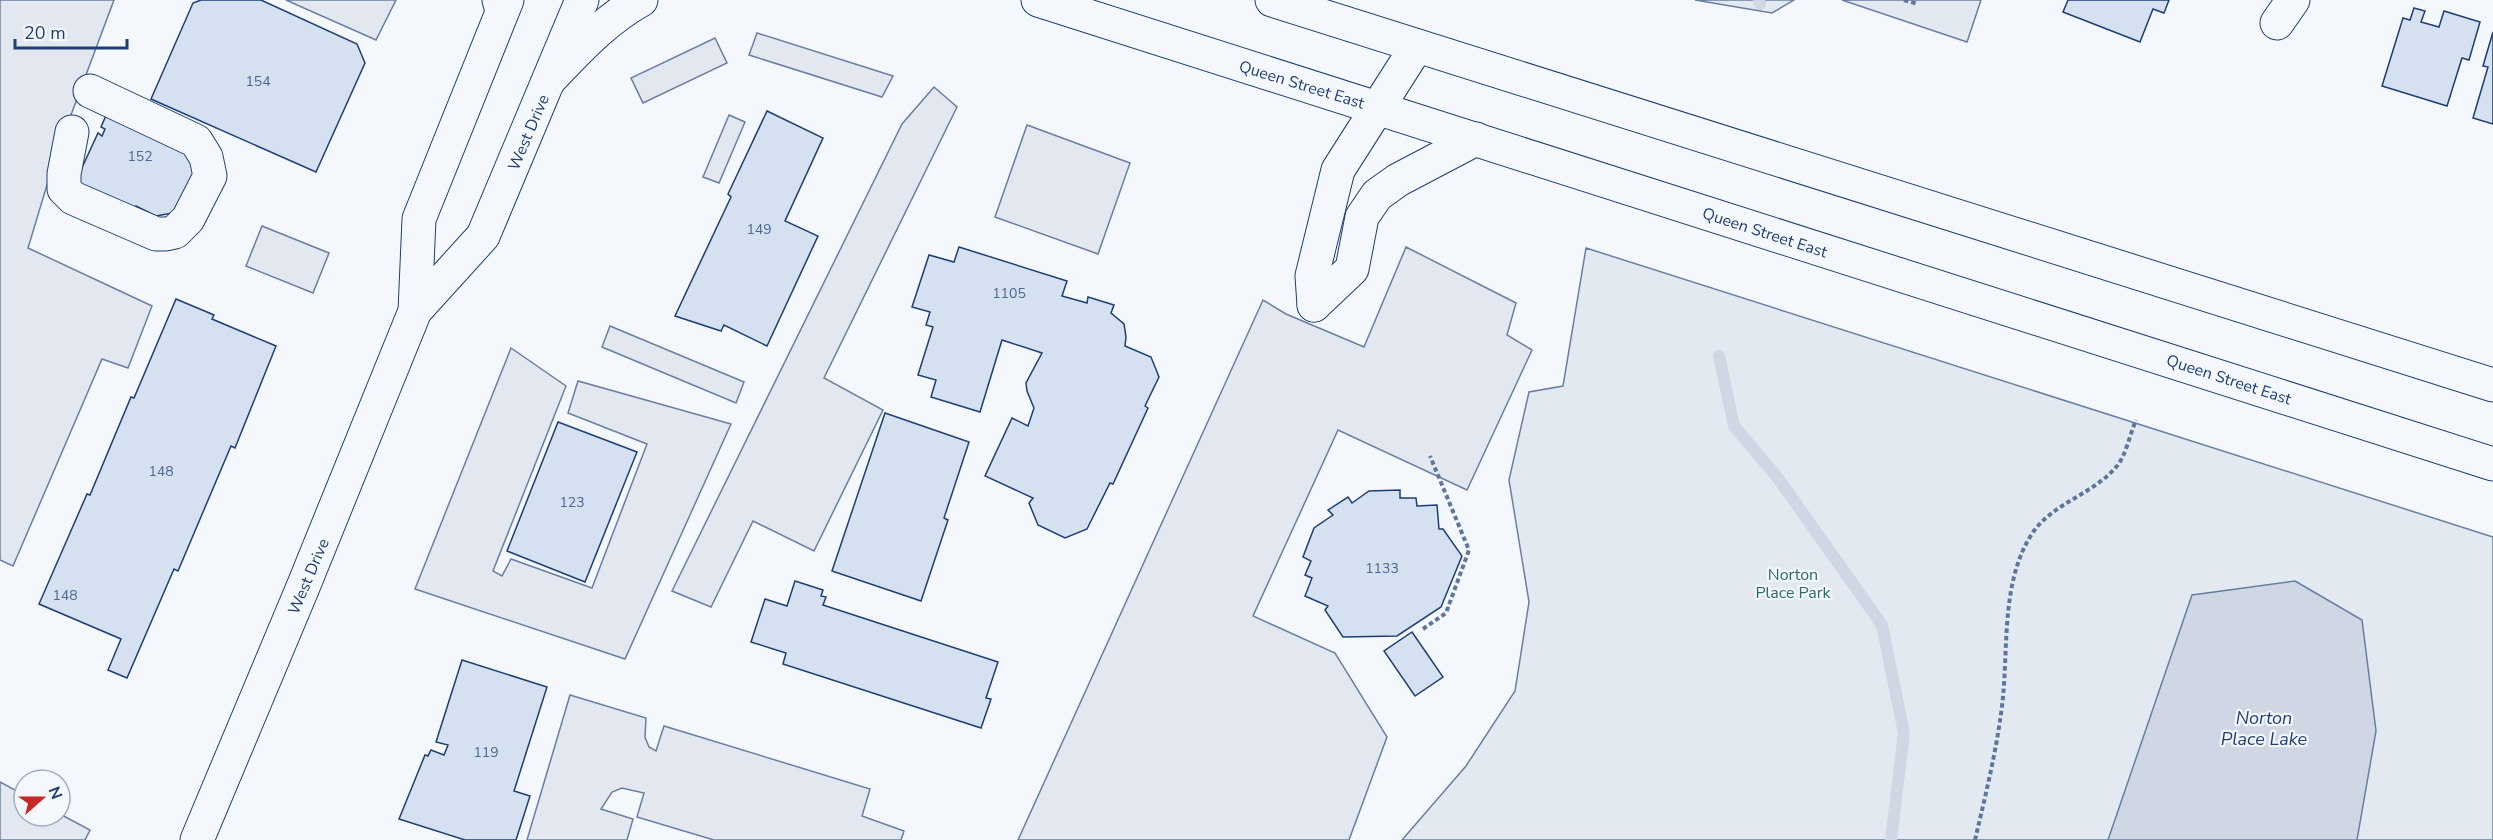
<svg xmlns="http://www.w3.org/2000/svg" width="2493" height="840" viewBox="0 0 2493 840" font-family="'Nunito Sans',sans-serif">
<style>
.green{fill:#e3e9f0;stroke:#687fa3;stroke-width:1.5}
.parking{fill:#e3e8f0;stroke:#687fa3;stroke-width:1.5}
.water{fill:#cfd7e4;stroke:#687fa3;stroke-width:1.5}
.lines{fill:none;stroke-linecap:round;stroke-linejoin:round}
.stream{stroke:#cfd7e4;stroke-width:12}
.building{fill:#d5e0f0;stroke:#1d3f73;stroke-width:1.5}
.minor-casing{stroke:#1d3f73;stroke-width:35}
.major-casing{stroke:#1d3f73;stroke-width:35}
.path{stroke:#5e769c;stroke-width:4;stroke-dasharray:4.5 3;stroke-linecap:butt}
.minor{stroke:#f4f7fb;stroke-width:33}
.major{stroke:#f4f7fb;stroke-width:33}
.labels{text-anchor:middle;stroke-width:4.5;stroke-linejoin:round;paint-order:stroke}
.number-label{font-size:14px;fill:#4b6792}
.street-label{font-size:16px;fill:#1d3f73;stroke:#f4f7fb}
.park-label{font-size:16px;fill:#2c6c60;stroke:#f4f7fb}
.water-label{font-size:18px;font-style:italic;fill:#1d3f73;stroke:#f4f7fb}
</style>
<rect width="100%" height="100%" fill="#f4f7fb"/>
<g class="green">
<path d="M1695 0H1794L1772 13Z"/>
<path d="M1842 0H1981L1967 42Z"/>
<path d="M1586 248 2493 537V840H1402L1466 766 1515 691 1529 602 1509 480 1529 392 1563 386Z"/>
</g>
<g class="parking">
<path d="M0 0H114L56 155 28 248 152 306 128 368 102 359 13 566 0 560Z"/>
<path d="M286 0H396L376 40Z"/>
<path d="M757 33 893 76 882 97 749 55Z"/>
<path d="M715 38 727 63 643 103 631 78Z"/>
<path d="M934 87 957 107 824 378 883 410 814 551 753 521 711 607 672 591 902 124Z"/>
<path d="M729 115 745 122 719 183 703 177Z"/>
<path d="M1027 125 1130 163 1098 254 995 217Z"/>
<path d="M262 226 329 253 313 293 246 266Z"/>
<path d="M1406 247 1516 303 1507 335 1532 350 1467 490 1338 430 1253 616 1335 653 1387 737 1349 840H1018L1263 300 1286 314 1364 347Z"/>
<path d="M610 326 744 382 736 403 602 347Z"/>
<path d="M511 348 566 386 493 571 502 576 511 559 592 588 647 444 568 413 578 381 731 424 625 659 415 589Z"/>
<path d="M570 695 646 718 645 737 649 747 656 751 664 726 870 789 862 816 904 831 901 840H714L637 817 644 793 622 788 612 792 601 809 633 819 627 840H527Z"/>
<path d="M0 782 24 795V816H60V814L90 830 85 840H0Z"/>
</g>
<path class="water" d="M2295 581 2362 620 2376 731 2357 840H2108L2192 595Z"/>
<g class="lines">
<g class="stream">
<path d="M1759 0 1760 4"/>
<path d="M1719 356 1734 426 1778 478 1882 625 1904 733 1891 840"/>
</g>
</g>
<g class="building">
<path d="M201 0H261L357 44 365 63 316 172 151 99 193 3Z"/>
<path d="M2068 0H2169L2164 13 2153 9 2140 42 2063 12Z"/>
<path d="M2414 8 2425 11 2421 22 2439 27 2444 11 2480 22 2469 60 2462 58 2447 106 2382 86 2403 18 2410 20Z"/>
<path d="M2493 32V124L2473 118 2488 67 2483 66Z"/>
<path d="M108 111 186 147 198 166 178 212 156 216 136 206 134 211 74 185 98 133 102 136 105 129 101 127Z"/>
<path d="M767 111 823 138 785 221 818 236 767 346 724 325 721 331 675 316 731 197 728 194Z"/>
<path d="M959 247 1067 281 1062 296 1087 303 1088 297 1114 305 1111 313 1124 324 1126 337 1125 346 1151 357 1159 377 1145 406 1148 408 1113 484 1110 483 1087 529 1065 538 1038 525 1029 503 1033 498 985 476 1012 418 1028 426 1034 408 1027 391 1026 383 1042 353 1002 340 980 412 931 397 936 380 918 375 933 327 926 325 930 312 912 307 929 255 954 262Z"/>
<path d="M176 299 214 315 212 319 276 346 235 448 231 446 178 571 174 569 127 678 108 670 121 639 39 604 87 494 90 495 131 397 134 398Z"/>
<path d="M885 413 969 442 944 518 948 520 921 601 832 571Z"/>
<path d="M558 422 637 452 585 582 507 551Z"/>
<path d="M1400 490V498H1416L1417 506 1437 505 1439 529H1443L1462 556 1441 607 1397 636 1343 637 1325 610 1328 606 1305 596 1312 578 1305 575 1311 561 1303 557 1314 528 1333 515 1328 510 1348 497 1352 503 1369 491Z"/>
<path d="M795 581 823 590 821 596 826 597 823 605 998 662 986 698 991 699 981 728 783 664 786 653 751 642 765 599 787 606Z"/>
<path d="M1412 632 1443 677 1415 696 1384 651Z"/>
<path d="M462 660 547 687 514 791 530 796 516 840H465L399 819 425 755 428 756 431 750 444 755 448 745 436 742Z"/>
</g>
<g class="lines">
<defs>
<g id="minor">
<path d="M2277 23 2293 0"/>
<path d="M72 132 64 174V189L73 198 156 234H166L175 232 188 219 210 176 206 157 196 141 90 91"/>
<path d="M1314 305 1312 276 1338 170 1417 46"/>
<path d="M1314 305 1352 269 1362 217 1377 195 1398 180 1476 139"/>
<path d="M415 311 483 236 582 0"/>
<path d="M197 840 303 587 415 311 419 219 507 0"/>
</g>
<g id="major">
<path d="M499 0 502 11"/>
<path d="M1038 0 2493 464"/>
<path d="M1272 0 2493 385"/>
<path d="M550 79C579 49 605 20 641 0"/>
</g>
</defs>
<use href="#minor" class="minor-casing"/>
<use href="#major" class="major-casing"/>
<g class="path">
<path d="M1904 0 1918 4"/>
<path d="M1423 629 1446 613 1469 550 1430 456"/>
<path d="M1975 840C1986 793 1998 745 2003 697 2008 645 2002 583 2030 537 2050 503 2092 496 2117 466 2126 455 2130 434 2136 420"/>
</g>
<use href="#minor" class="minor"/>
<use href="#major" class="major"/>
</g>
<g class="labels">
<g class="number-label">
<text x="258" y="86">154</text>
<text x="140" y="161">152</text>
<text x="759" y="234">149</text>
<text x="1009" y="298">1105</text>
<text x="161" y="476">148</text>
<text x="572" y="507">123</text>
<text x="1382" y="573">1133</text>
<text x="65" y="600">148</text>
<text x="486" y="757">119</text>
</g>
<g class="street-label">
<text transform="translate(1302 84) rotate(17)" y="6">Queen Street East</text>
<text transform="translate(528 132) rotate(-67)" y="6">West Drive</text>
<text transform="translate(1765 232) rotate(18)" y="6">Queen Street East</text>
<text transform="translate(2229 379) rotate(18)" y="6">Queen Street East</text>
<text transform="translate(308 576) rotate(-67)" y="6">West Drive</text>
</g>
<g class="park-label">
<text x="1793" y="580">Norton<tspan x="1793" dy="18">Place Park</tspan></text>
</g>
<g class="water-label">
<text x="2264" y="724">Norton<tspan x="2264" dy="21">Place Lake</tspan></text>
</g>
</g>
<g transform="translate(42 798) rotate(69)"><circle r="28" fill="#f4f7fb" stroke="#9eadc5" stroke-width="1.5"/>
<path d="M0-4.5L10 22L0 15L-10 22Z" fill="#c62828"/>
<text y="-9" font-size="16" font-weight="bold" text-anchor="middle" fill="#1d3f73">N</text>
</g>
<path d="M15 39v9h112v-9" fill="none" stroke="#1d3f73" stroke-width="3"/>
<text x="24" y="39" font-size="18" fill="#1d3f73" stroke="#f4f7fb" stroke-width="4.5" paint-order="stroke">20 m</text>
</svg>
